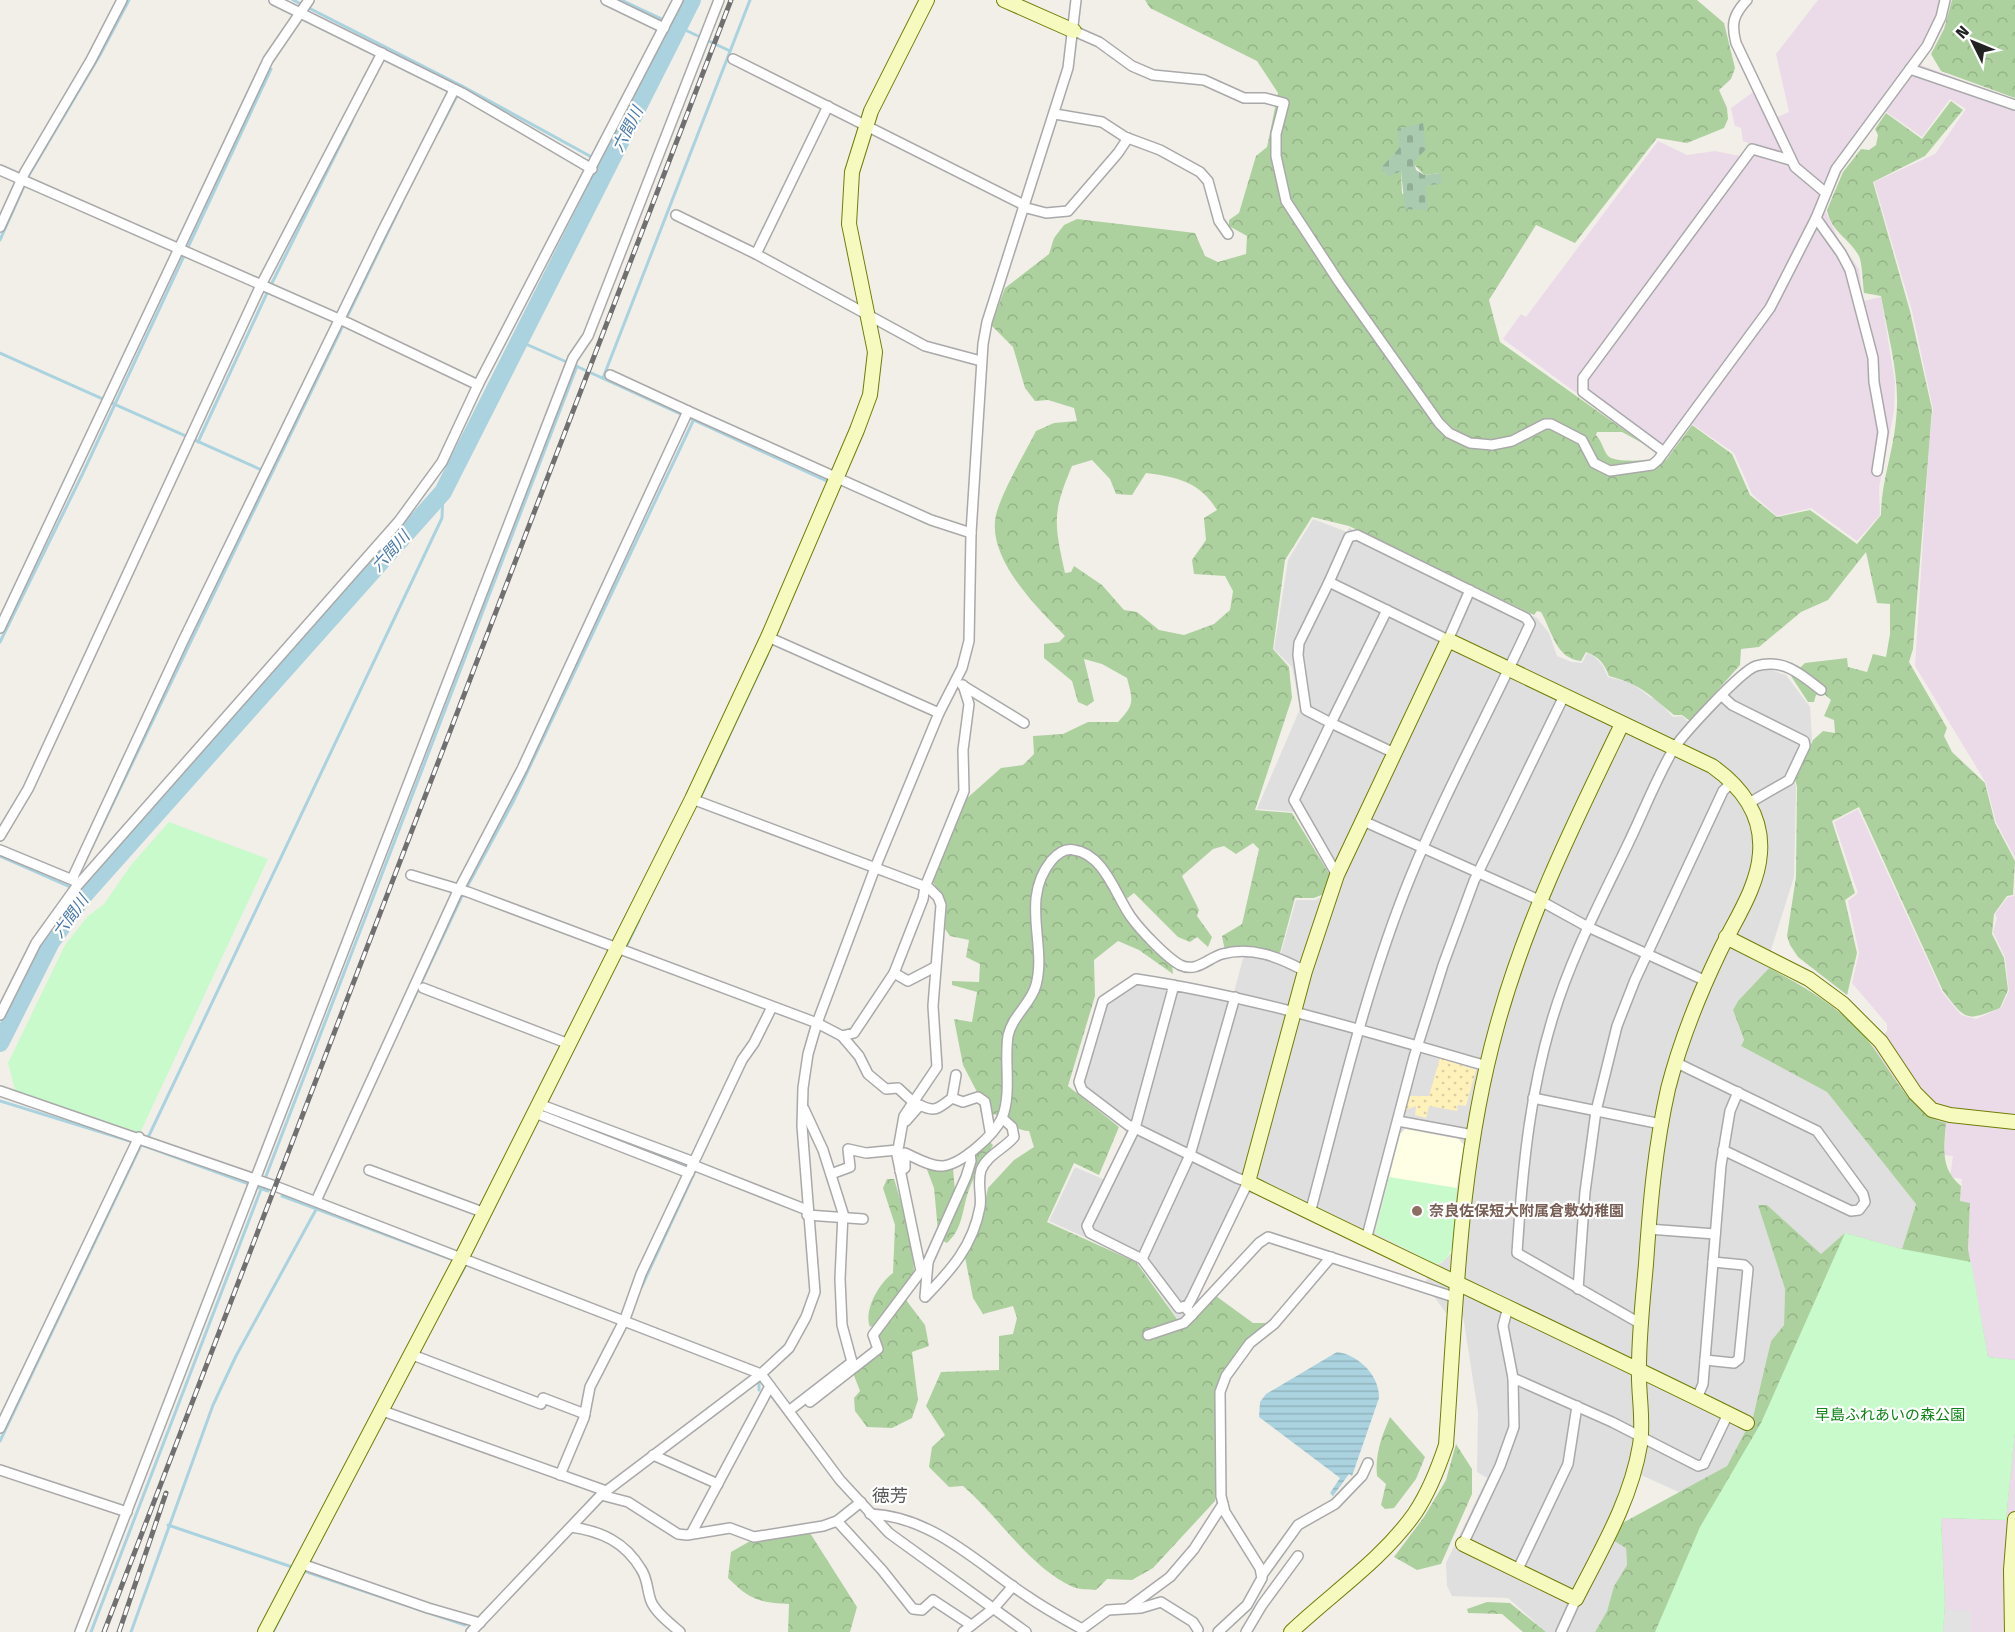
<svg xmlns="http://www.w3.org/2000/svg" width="2015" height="1632" viewBox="0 0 2015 1632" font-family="'Fira Sans','Noto Sans JP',sans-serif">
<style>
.residential{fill:#e0dfdf}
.industrial{fill:#ebdbe8}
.education{fill:#ffffe5}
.forest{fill:url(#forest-crowns);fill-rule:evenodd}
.sand{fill:url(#sand-dots)}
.cemetery{fill:url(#cemetery-stones)}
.park{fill:#c8facc}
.parking{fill:#e2e2e2}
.water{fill:url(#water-rules)}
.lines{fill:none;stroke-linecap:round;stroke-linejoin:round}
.stream{stroke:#aad3df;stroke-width:3}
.river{stroke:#aad3df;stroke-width:18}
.street-casing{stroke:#a9a9a9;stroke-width:12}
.secondary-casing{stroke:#707d05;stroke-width:16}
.street{stroke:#fff;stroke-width:9}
.secondary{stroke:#f7fabf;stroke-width:14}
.rail-casing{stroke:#707070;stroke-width:5}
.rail{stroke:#fff;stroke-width:3;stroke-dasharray:9;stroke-linecap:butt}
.education-dot{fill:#8d6e63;stroke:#fff;stroke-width:2}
.labels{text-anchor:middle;stroke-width:4.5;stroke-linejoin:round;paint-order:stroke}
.education-label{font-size:15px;font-weight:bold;fill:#785e54;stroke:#fff;text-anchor:start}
.park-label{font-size:15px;fill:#0c8416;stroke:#fff}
.water-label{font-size:16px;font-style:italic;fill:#4a7aab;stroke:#fff}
.quarter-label{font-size:18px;fill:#555;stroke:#fff}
</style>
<defs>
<pattern id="forest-crowns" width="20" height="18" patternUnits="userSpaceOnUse" patternTransform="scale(1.5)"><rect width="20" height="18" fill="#add19e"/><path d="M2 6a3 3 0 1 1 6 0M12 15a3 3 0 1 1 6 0" fill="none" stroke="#95b388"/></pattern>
<pattern id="sand-dots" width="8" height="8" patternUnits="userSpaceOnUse" patternTransform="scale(1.5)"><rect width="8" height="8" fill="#fff1ba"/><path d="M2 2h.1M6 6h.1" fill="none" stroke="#dacea0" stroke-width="1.8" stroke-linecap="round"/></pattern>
<pattern id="cemetery-stones" width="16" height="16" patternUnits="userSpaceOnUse" patternTransform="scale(1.5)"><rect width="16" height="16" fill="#aacbaf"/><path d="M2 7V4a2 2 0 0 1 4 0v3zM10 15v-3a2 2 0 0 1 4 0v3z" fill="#92ae96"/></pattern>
<pattern id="water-rules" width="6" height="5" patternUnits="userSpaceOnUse" patternTransform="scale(1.5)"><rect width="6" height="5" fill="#aad3df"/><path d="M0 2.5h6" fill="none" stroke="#92b5bf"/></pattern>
</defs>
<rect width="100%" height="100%" fill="#f2efe9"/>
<path class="residential" d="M1313 519 1347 532 1349 528 1537 618 1549 633 1557 656 1572 662 1582 663 1587 653 1595 657 1603 666 1608 677 1632 683 1651 698H1655L1673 717 1682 716 1691 724 1744 667 1752 664 1786 675 1810 707 1812 740 1794 779 1796 787 1794 877 1771 950 1764 964 1769 968 1738 1001 1733 1010 1744 1041 1741 1046 1827 1092 1916 1204 1902 1249 1845 1233 1821 1255 1767 1205H1758L1785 1289 1784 1325 1771 1341 1753 1417 1727 1466 1681 1493 1641 1475 1617 1526 1626 1548 1627 1565 1614 1586 1607 1611 1595 1632H1546L1508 1598 1452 1596 1447 1586 1446 1563 1487 1478 1477 1472 1478 1412 1463 1316 1446 1313 1425 1284 1428 1276 1255 1194H1248L1196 1300 1197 1302 1203 1300 1179 1321 1137 1261 1049 1221 1075 1167 1105 1180 1126 1136 1125 1129 1077 1092 1073 1085 1099 997 1135 973 1234 992 1244 955 1279 960 1296 900H1315L1325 895 1332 875 1294 812 1257 809 1300 709 1292 667 1274 649 1288 560Z"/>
<g class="industrial">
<path d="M1818 0H1951L1942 31 1921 65 2015 100V858L1996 822 1986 783 1915 666 1929 446 1933 409 1912 311 1874 182 1935 154 1966 109 1950 99 1922 137 1885 111 1842 171 1825 210 1839 240 1859 269 1863 301 1881 297 1895 382 1894 411 1879 488 1880 515 1857 541 1811 508 1777 516 1752 494 1734 453 1692 424 1666 459 1503 339 1521 314 1526 317 1658 141 1687 155 1715 151 1740 156 1750 144 1743 141 1741 128 1735 126 1731 108 1760 87 1775 118 1789 112 1776 54Z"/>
<path d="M1858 809 1942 992 1961 1015 1976 1019 2001 1008 2009 991 2005 957 1993 932 1997 918 1995 914 2008 897 2014 896 2015 892V1360L1988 1357 1968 1249 1970 1204 1960 1202 1962 1179 1950 1177 1953 1156 1944 1155 1946 1124 1931 1118 1909 1101 1873 1047 1887 1031V1024L1852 983 1859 953 1848 901 1858 893 1834 822Z"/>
<path d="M2015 1432V1632H1943L1945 1603 1941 1518 2006 1520Z"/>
</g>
<path class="education" d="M1405 1129 1459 1139 1464 1145 1456 1192 1452 1252 1441 1263 1435 1264 1375 1233 1400 1134Z"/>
<g class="forest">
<path d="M1145 0H1697L1724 23 1735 68 1731 79 1719 90 1727 108 1728 119 1724 128 1687 143 1657 138 1575 243 1536 225 1489 300 1500 342 1644 444 1622 432H1597L1596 435C1602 441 1603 450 1608 456 1616 464 1653 459 1666 460L1692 425 1732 454 1750 495 1777 517 1810 510 1857 544 1881 515C1881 483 1893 453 1896 420 1901 379 1888 336 1881 296L1864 293C1863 284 1862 262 1859 256 1849 238 1831 232 1827 210L1843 172 1861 149 1869 150 1876 145 1878 135 1875 129 1886 113 1922 139 1951 101 1963 110 1925 156 1873 182 1910 311 1932 409 1913 649 1909 662 1947 728 1944 736 1952 752 1985 783 1995 823 2015 861 2013 895 2007 896 1994 914 1992 934 2004 958 2008 990 2000 1008C1965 1022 1966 1020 1943 991L1859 807 1832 821 1855 893 1845 900 1857 953 1847 995 1798 957 1790 945 1787 936 1796 877 1797 787 1795 779 1813 740 1823 731 1835 733 1834 720 1824 716 1831 700 1823 693 1816 695 1814 702H1808L1791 676 1805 663 1847 658 1848 667 1867 672 1873 654 1886 657 1890 634V604L1877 603 1866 552 1828 600 1801 612 1759 647 1741 649 1740 665 1690 721 1682 715H1674C1649 695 1643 685 1609 676 1604 663 1599 657 1586 652L1581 661C1556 659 1552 631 1541 612L1537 611 1534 615 1349 526 1312 517 1285 560 1273 649 1289 667 1292 698 1255 810 1292 813 1330 875 1324 894 1314 898H1295L1280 953 1260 949 1225 951 1222 936 1242 924 1259 849 1253 843 1236 854 1224 846 1213 849 1182 876 1199 910 1197 916 1212 937 1208 947 1197 937 1190 942 1178 937 1134 893 1120 904 1172 965 1173 974 1139 950 1118 941 1094 960 1095 996 1068 1086 1119 1127 1099 1175 1074 1163 1047 1222 1136 1262 1182 1326 1216 1296 1253 1323H1267L1235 1354 1221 1375 1216 1394 1218 1485 1215 1501 1153 1568 1132 1580 1107 1579 1096 1590C1089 1589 1080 1590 1073 1587 1029 1567 999 1517 963 1486L949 1487 929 1467 932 1447 945 1435 926 1406 941 1372 999 1370V1336L1013 1334 1017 1318 1013 1306 983 1314 973 1298 965 1257 981 1221 988 1188 1014 1160 1034 1147 1029 1131C1008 1130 1007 1110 981 1114L977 1092 963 1065 954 1019 972 1022 977 992 952 985V981L979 982 980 964 966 957 969 940 950 936 945 929 946 903 932 881 965 800 1001 768 1023 765 1034 754 1033 736 1063 734 1088 722H1118C1135 704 1133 701 1127 678L1102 664 1084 659 1094 701 1087 706 1078 702 1072 681 1044 658V644L1059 642 1065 636C1038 609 986 558 996 515 1002 491 1024 455 1036 431L1054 423 1077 421 1074 408 1048 400 1035 401 1025 388 1013 347 991 325 1005 288 1049 254 1054 238 1064 225 1077 219 1195 233 1205 256 1218 262 1246 254 1247 236 1229 226V220L1239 213 1256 156 1267 147 1278 93 1257 61 1150 8ZM1399 148 1424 175 1441 173 1426 186 1402 194 1401 171 1382 168ZM1092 460 1110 479 1116 494 1132 495 1146 473C1177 477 1200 482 1217 510L1204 518 1206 540 1192 560 1194 574 1225 576 1233 591 1230 610 1214 624 1184 635 1159 630 1137 612 1124 610 1102 585 1074 566 1071 572 1065 573C1054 523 1052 513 1072 466Z"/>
<path d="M1952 0H2015V98L1941 71 1931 54 1944 29Z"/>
<path d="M1769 968C1802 985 1834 1004 1860 1031 1886 1059 1909 1116 1946 1123 1944 1149 1940 1168 1961 1186L1960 1201 1970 1203 1968 1249 1988 1357 2015 1360V1432L2006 1520 1941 1518 1945 1604 1943 1632H1595L1607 1611 1614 1586 1627 1565 1626 1548 1611 1539 1617 1526 1727 1466 1753 1417 1771 1341 1784 1325 1785 1289 1758 1205H1767L1821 1254 1845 1233 1902 1249 1916 1204 1827 1092 1741 1046 1744 1040 1733 1010 1738 1001Z"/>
<path d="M989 1141 993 1145C985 1159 976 1172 970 1187 962 1207 964 1228 947 1243L943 1241 975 1164V1155Z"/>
<path d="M926 1167 942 1171 953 1168 955 1191 938 1231 934 1188Z"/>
<path d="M887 1179H894C900 1197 918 1260 913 1276 908 1290 885 1312 875 1325L870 1327C863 1310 880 1282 893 1273L895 1225 883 1188Z"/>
<path d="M906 1300 925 1325 929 1346 912 1352 918 1400 912 1418 892 1428 867 1427 855 1411 854 1398 860 1391 853 1373 883 1352 878 1335Z"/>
<path d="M1390 1417 1425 1457 1416 1479 1394 1508 1385 1509 1381 1505 1386 1484 1377 1476C1375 1454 1381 1438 1390 1417Z"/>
<path d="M1456 1444 1472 1469V1494L1441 1564 1417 1570 1394 1557 1424 1517 1446 1480Z"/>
<path d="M810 1533 857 1607 850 1632H788L789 1604C759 1603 749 1599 728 1578L731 1552 752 1540Z"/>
<path d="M1487 1602 1510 1603 1546 1632H1523L1502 1614 1468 1613 1467 1609Z"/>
</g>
<path class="sand" d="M1440 1058 1476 1070 1466 1106 1458 1105 1457 1111 1429 1106 1426 1118 1415 1115 1416 1106 1403 1111 1407 1096H1429Z"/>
<path class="cemetery" d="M1423 123 1426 149 1414 162 1416 170 1424 175 1441 173 1442 183 1426 186 1428 210 1405 209 1401 171 1388 177 1381 168 1399 148 1398 129Z"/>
<g class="park">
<path d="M169 822 268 859 140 1133 15 1090 8 1063 65 945 87 917 104 904 131 865Z"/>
<path d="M1389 1177 1457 1188C1454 1210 1462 1261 1435 1264L1375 1233Z"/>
<path d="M1845 1233 1902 1249 1971 1262 1988 1357 2015 1360V1432L2006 1520 1941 1518 1945 1604 1943 1632H1655L1700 1527 1761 1423Z"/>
</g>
<path class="parking" d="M1945 1609 1971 1611V1632H1943Z"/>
<path class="water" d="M1337 1352C1359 1355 1380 1376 1379 1398L1352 1476 1349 1474 1333 1496 1330 1493 1340 1478 1259 1417 1260 1402 1266 1394Z"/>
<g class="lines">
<g class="stream">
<path d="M293 0 462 86 608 166"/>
<path d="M621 0 730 51"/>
<path d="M438 132 462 86"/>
<path d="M0 240 29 175 100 55 129 0"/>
<path d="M272 283 352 121"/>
<path d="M519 341 569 363"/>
<path d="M0 353 264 471"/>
<path d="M576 366 831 483"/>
<path d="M603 378 750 0"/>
<path d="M198 442 267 293"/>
<path d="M0 642 82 475 271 69"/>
<path d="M701 796 767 655"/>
<path d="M0 856 86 894"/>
<path d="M76 880 401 205"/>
<path d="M625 949 639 920"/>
<path d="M406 1015 461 898 513 802 694 419"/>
<path d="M0 1101 133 1142"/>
<path d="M543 1110 689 1167"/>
<path d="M144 1146 442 518 443 492"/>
<path d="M145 1146 268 1191"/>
<path d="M282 1196 451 1259"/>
<path d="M642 1286 696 1169"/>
<path d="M453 1288 467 1263"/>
<path d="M759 1390V1381"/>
<path d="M0 1441 141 1145"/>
<path d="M168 1525 295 1568"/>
<path d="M301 1570 465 1625"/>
<path d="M91 1632 577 366"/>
<path d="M131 1632 213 1405 236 1356 318 1206"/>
<path d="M273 1632 284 1610"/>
</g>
<path class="river" d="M0 1043 51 942 84 895 443 492 692 0"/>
<defs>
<g id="street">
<path d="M274 0 462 93 592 169"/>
<path d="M606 0 664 28"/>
<path d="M1747 0C1733 15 1731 24 1736 43L1795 167 1826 193"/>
<path d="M1074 31 1099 42 1132 66 1153 75 1204 80 1244 98H1265L1284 103 1276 134V156L1286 201 1339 282 1439 423 1449 433 1470 443 1492 445 1512 441 1545 424H1551L1582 440 1594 463 1610 471 1652 465 1658 460 1770 308 1816 218 1836 169 1927 46 1941 17 1945 0"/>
<path d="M733 59 1024 205"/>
<path d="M1910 69 2015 105"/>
<path d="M1055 114 1102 122 1125 137 1160 150 1200 172 1208 181 1219 221 1228 234"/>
<path d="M0 170 348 323 478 385"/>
<path d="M1023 207 1046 213 1068 211 1118 153 1128 138"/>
<path d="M676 215 756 254 925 346 981 361"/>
<path d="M1816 218 1841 253 1850 270 1873 358 1874 382 1883 432 1877 471"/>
<path d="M0 227 25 172 91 60 122 0"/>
<path d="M756 254 828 106"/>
<path d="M610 375 688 411"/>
<path d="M1664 452 1583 392V378L1752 149 1790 160"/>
<path d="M1387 610 1331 723 1394 753"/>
<path d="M0 628 268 60 309 0"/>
<path d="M768 637 939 713"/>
<path d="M962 685 1024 723"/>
<path d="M1722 696 1732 705 1804 741 1805 746 1789 780 1749 803"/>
<path d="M692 799 929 888 938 897 941 905 933 1006 937 1067 904 1116 897 1155 921 1271"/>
<path d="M1361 820 1539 900 1588 927 1706 981"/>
<path d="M0 836 28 789 261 285 382 53"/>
<path d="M0 850 75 881"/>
<path d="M411 875 468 892 817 1023 842 1036 854 1033 894 973 923 899 925 887 964 791 963 750 969 704 963 685"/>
<path d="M1337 875 1294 800 1331 723 1306 710 1298 655 1299 643 1329 582 1448 640 1470 590"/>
<path d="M72 879 183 641 382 232 454 90"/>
<path d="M894 973 908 981 935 967"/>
<path d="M1174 985 1135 1128 1087 1226 1090 1233 1142 1259 1179 1308 1188 1305 1192 1298 1248 1182 1237 1178 1135 1128 1128 1125 1082 1090 1079 1082 1103 1001 1136 979C1256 997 1371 1033 1487 1066"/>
<path d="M423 988 569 1044"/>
<path d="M0 1015 36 943 77 886 399 521 442 462 478 385 678 0"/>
<path d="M842 1036 859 1056 868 1074 886 1089 898 1088 913 1102"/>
<path d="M1675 1062 1817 1131 1863 1194 1865 1202 1859 1210 1851 1211 1723 1150"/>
<path d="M0 1091 275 1186 761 1374 840 1480 889 1533 1026 1632"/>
<path d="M952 1098 963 1102 978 1097 985 1102 990 1131"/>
<path d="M1533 1098 1661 1124"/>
<path d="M539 1104 694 1162"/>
<path d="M535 1113 689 1173"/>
<path d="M906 1121 920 1105C935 1113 939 1108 952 1098L956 1075"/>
<path d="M1398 1121 1473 1135"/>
<path d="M693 1165 807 1210"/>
<path d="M369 1170 485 1213"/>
<path d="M900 1171 905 1168V1153C916 1158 931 1167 943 1166 962 1164 994 1135 1002 1118 1012 1093 1004 1062 1008 1036 1012 1016 1031 1004 1036 985 1047 944 1020 900 1051 861 1057 854 1065 848 1074 850 1104 854 1116 896 1131 917 1141 931 1166 957 1180 965 1197 973 1208 958 1222 954 1252 946 1279 957 1305 971"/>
<path d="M831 1174 850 1167 848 1149 866 1153 897 1150"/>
<path d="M316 1201 456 895 522 769 688 411 931 520 971 533"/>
<path d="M1310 1213C1340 1101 1366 986 1410 878 1445 792 1491 709 1530 624L1526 618 1357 535 1349 537 1329 582"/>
<path d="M807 1215 863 1219"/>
<path d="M1648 1229 1715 1234"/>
<path d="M1366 1240 1414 1057 1443 965 1474 881 1564 696"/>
<path d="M1142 1259 1190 1155 1235 997"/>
<path d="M928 1262 925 1297C951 1270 973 1246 980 1207 982 1195 977 1183 981 1170 987 1155 1004 1149 1014 1137L1012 1127 1002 1118"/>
<path d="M1578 1289 1585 1192 1596 1111 1617 1026 1635 980 1723 791 1732 782"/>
<path d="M1185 1307 1192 1315 1259 1243 1268 1237 1457 1298"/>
<path d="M1641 1324 1517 1253C1522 1175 1529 1096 1552 1020 1570 959 1600 902 1628 844 1643 813 1656 779 1673 750 1682 735 1741 671 1756 666 1783 658 1801 674 1821 690"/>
<path d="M1148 1335 1184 1323 1192 1315"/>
<path d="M410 1354 541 1404 543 1398 585 1414"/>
<path d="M1705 1360 1734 1363 1739 1359 1748 1269 1744 1265 1713 1262"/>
<path d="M1513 1378 1612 1422 1698 1466 1704 1464 1728 1414"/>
<path d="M1697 1398 1703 1384 1721 1165 1730 1111 1738 1092"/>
<path d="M810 1402 878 1349 873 1335 928 1262 966 1177 971 1161 970 1153"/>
<path d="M380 1410 606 1491"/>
<path d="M790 1410 852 1362 842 1325 840 1279 843 1213 823 1150 804 1109"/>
<path d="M0 1428 139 1137"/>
<path d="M653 1455 718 1484"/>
<path d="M0 1470 127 1512"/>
<path d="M560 1475 584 1418 590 1387 625 1319 641 1274 742 1060 754 1043 772 1007"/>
<path d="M601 1495 628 1502 678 1534 687 1535 730 1528 754 1537 823 1526 837 1521 861 1502"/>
<path d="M870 1514C932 1516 978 1564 1027 1596 1044 1608 1064 1619 1082 1629L1108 1610 1141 1608 1161 1602 1193 1622 1198 1630"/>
<path d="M837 1521 882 1570 913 1609 922 1610 933 1600 971 1625"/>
<path d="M571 1527C601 1531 625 1542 641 1569 648 1579 647 1591 651 1601 655 1612 671 1624 680 1632"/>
<path d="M691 1534 770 1386"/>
<path d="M1463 1544 1500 1466 1514 1427 1513 1378 1503 1326 1508 1307"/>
<path d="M299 1563 428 1608 480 1623"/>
<path d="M1517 1571 1568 1464 1577 1406"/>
<path d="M1262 1575 1298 1525 1335 1504 1362 1476 1368 1463"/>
<path d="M1128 1608 1170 1577 1194 1549 1223 1504"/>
<path d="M80 1632 573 358 588 336 719 0"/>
<path d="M471 1632 601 1495 761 1374 789 1348 806 1317 815 1292 802 1126 803 1088 808 1054 817 1023 875 868 939 713 962 668 969 641 971 533 983 344 987 322 1068 68 1076 0"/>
<path d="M963 1632 994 1608 1013 1586"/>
<path d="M1218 1632 1247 1605 1262 1578 1260 1568 1225 1512 1221 1496 1220 1392 1226 1376 1250 1343 1274 1324 1331 1257"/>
<path d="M1246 1632 1262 1605 1298 1556"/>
<path d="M1561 1632 1576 1599"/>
</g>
<g id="secondary">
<path d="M1004 0 1074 31"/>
<path d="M1726 937 1809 979 1843 1004 1881 1042 1915 1093 1932 1110 1950 1115 2015 1122"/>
<path d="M1463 1544 1576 1599C1601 1550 1631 1500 1640 1445 1644 1419 1638 1394 1639 1368 1639 1333 1643 1298 1646 1264 1650 1205 1655 1147 1668 1089 1680 1042 1698 997 1719 953 1733 923 1758 888 1760 853 1763 816 1742 787 1712 766L1448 640 1337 875 1305 971 1248 1182C1414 1264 1582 1341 1747 1423"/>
<path d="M265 1632 462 1257 692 799 768 637 857 430 870 395 875 352 849 224 852 172 871 111 927 0"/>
<path d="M1291 1632C1332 1593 1382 1560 1415 1513 1429 1492 1438 1469 1446 1445 1456 1305 1459 1162 1497 1026 1526 920 1574 823 1622 724"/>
<path d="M2012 1632 2011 1570 2015 1519"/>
</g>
</defs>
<use href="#street" class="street-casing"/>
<use href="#secondary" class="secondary-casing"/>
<use href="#street" class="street"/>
<use href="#secondary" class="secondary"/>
<defs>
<g id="rail">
<path d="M104 1632 731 0"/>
<path d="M119 1632 166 1493"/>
</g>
</defs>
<use href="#rail" class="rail-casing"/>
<use href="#rail" class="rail"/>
</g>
<circle class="education-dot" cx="1417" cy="1211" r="6"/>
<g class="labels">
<g class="education-label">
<text x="1429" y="1216">奈良佐保短大附属倉敷幼稚園</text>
</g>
<g class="park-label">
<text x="1890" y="1420">早島ふれあいの森公園</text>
</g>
<g class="water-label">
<text transform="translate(627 129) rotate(-63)" y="6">六間川</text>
<text transform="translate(390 551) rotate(-48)" y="6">六間川</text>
<text transform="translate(70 916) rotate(-54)" y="6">六間川</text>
</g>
<g class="quarter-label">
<text x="890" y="1502">徳芳</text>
</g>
</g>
<g transform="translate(1973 42) rotate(313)" stroke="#ffffff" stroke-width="4.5" paint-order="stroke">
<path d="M0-4.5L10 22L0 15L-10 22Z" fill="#222222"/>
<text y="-9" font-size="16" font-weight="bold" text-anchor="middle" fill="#222222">N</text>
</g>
</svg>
